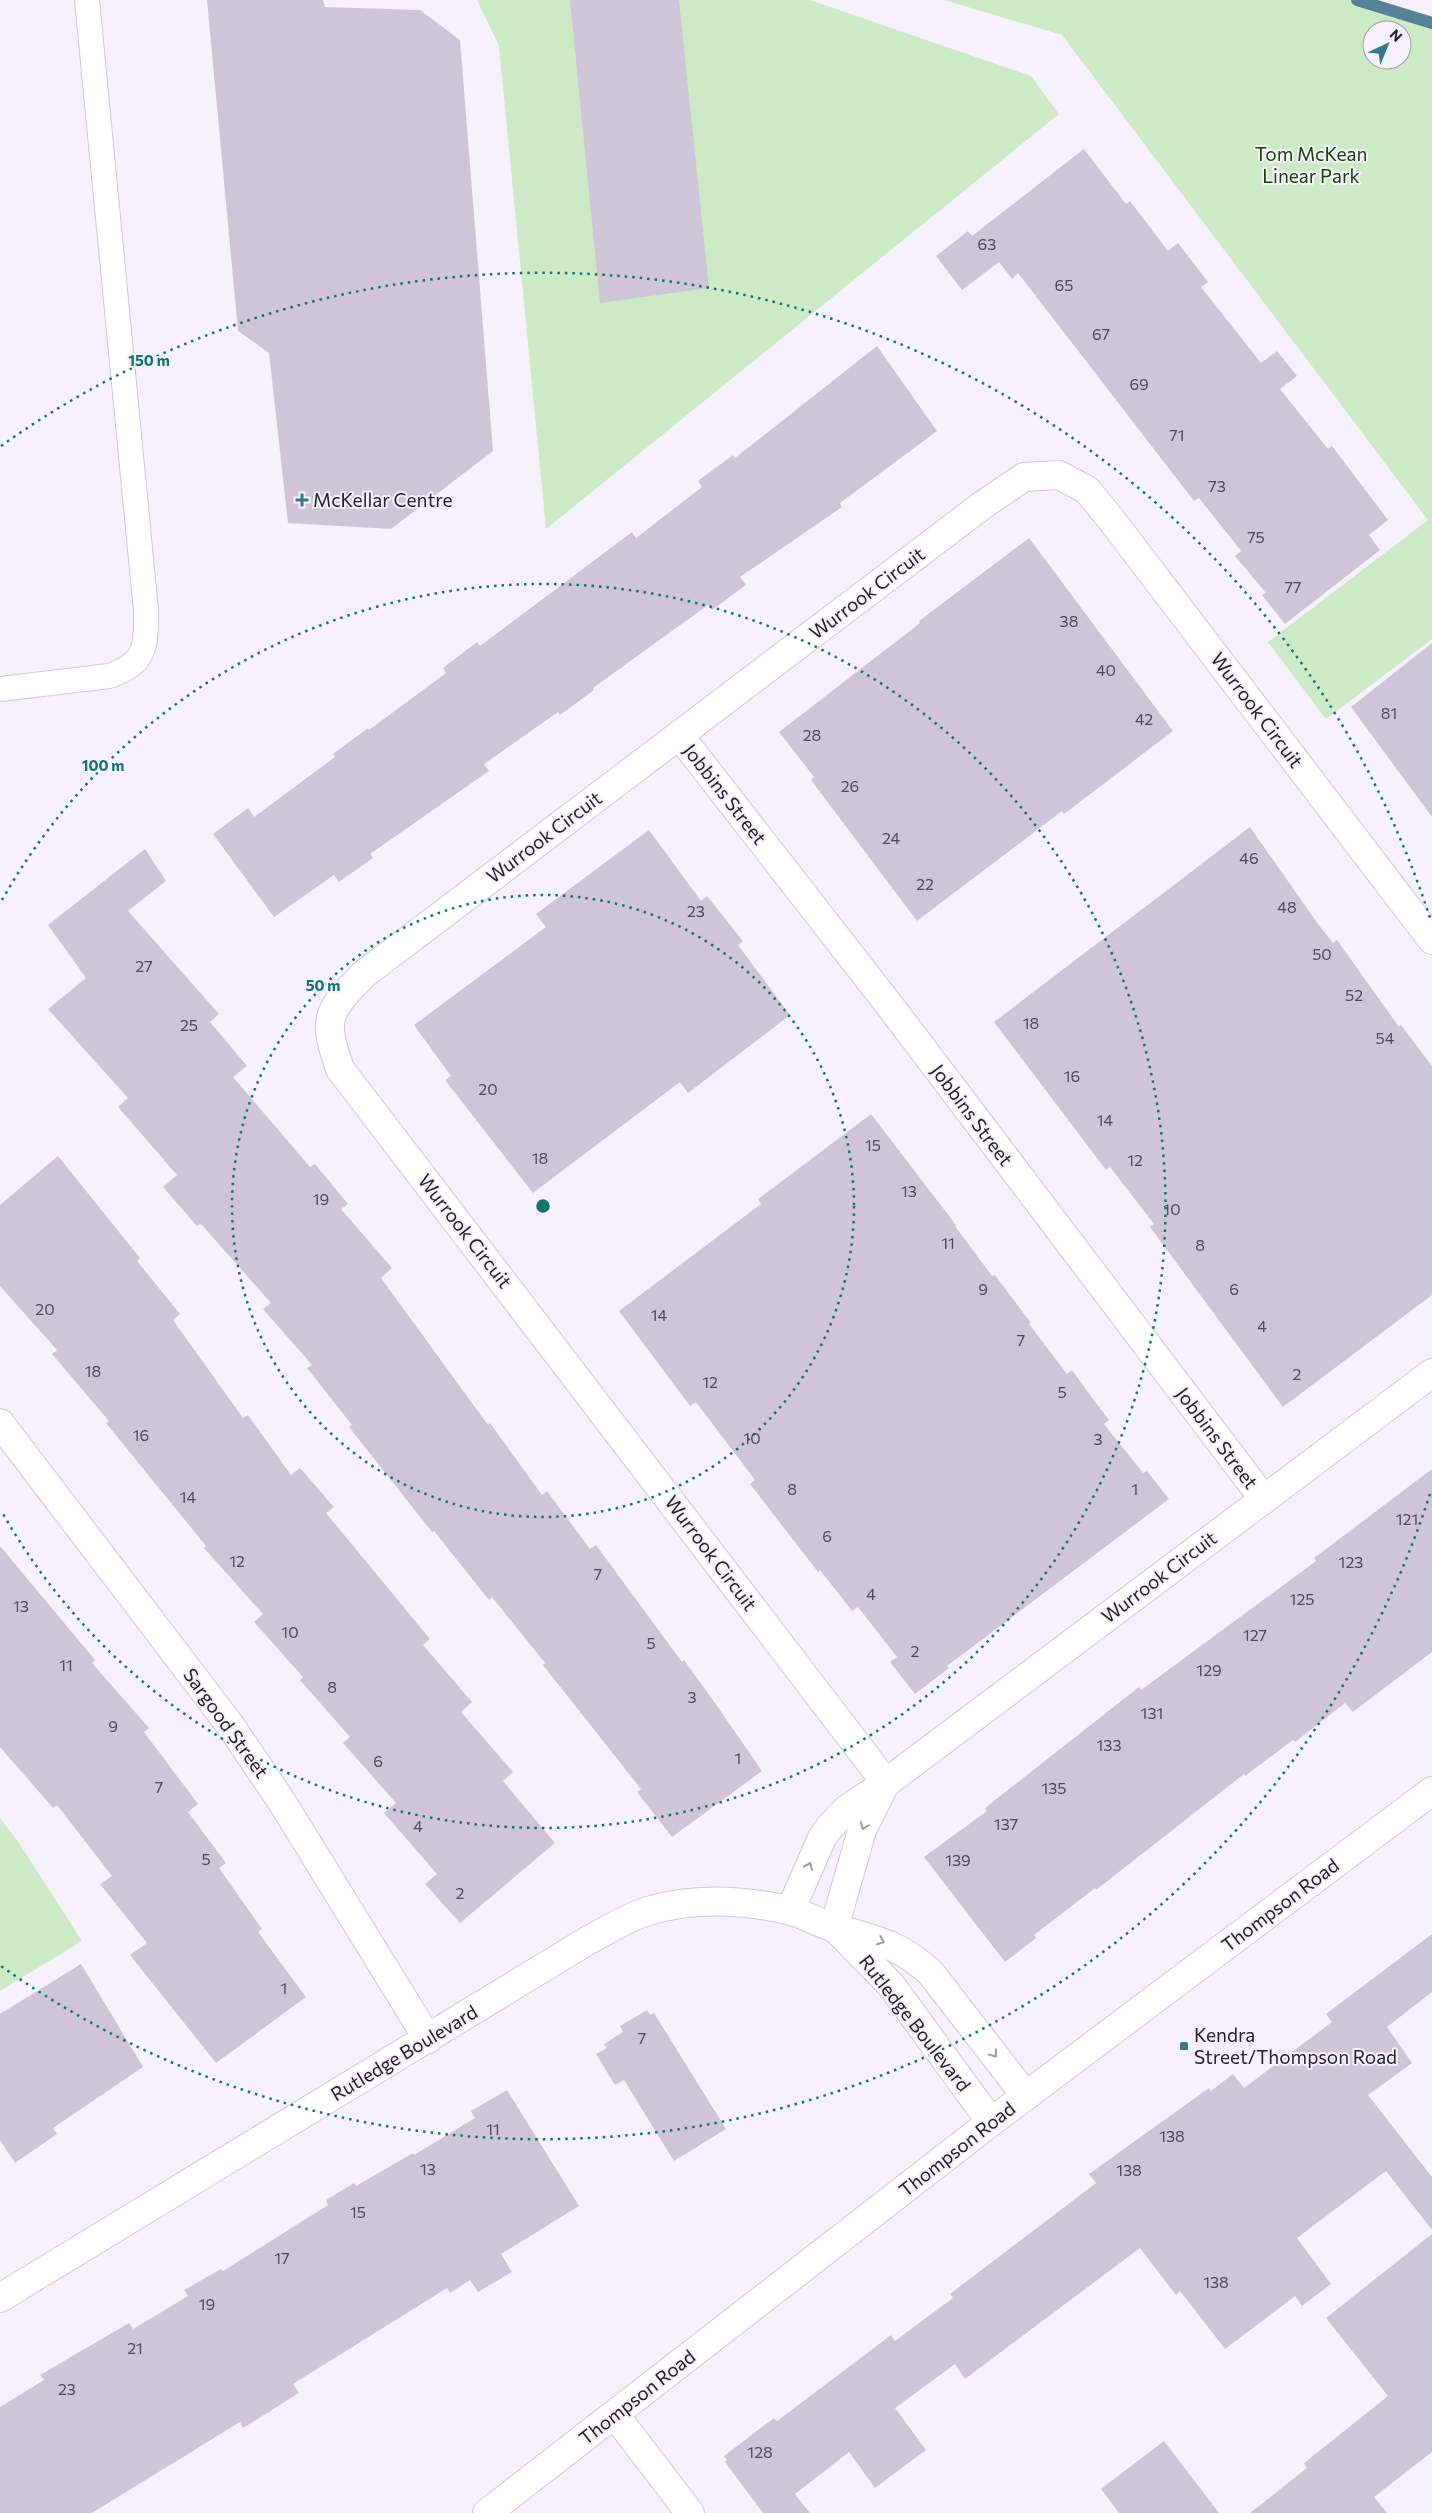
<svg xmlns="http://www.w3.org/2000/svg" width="1432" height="2513" viewBox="0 0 1432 2513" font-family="Commissioner,sans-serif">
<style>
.green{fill:#cdeac6;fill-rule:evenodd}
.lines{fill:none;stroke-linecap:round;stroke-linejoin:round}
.stream{stroke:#578197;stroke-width:12}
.building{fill:#d0c5d8}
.service-casing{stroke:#d0c7da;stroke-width:26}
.minor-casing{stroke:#d0c7da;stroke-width:30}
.secondary-casing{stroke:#d0c7da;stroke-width:30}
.service{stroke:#fff;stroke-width:24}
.minor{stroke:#fff;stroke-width:28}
.secondary{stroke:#fff;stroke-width:28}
.oneway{stroke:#9c9b9e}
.ring{fill:none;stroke:#0f766e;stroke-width:2.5;stroke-dasharray:2.5 5}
.poi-dot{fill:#347a87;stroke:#f7f1fd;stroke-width:2}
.labels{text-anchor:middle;stroke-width:4;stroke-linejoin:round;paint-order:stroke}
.number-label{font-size:16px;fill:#4f4a54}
.park-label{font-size:19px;fill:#134503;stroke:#f7f1fd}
.poi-label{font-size:19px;fill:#242128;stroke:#f7f1fd;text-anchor:start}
.street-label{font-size:19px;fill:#242128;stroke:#f7f1fd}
.centre{fill:#0f766e;stroke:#f7f1fd;stroke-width:2.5}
.ring-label{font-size:15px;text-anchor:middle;font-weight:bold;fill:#0f766e;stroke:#f7f1fd;stroke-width:4;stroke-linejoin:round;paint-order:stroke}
</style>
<rect width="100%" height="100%" fill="#f7f1fd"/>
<g class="green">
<path d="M477 0H810L1031 76 1059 114 546 529 499 46Z"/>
<path d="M944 0H1378L1432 16V639L1326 719 1268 642 1428 520 1062 35ZM1372 30H1402V60H1372Z"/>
<path d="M0 1818 17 1840 82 1941 0 1991Z"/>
</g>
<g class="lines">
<path class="stream" d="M1357 0 1432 23"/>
</g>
<g class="building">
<path d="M207 0H323L325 7 420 10 460 40 493 451 391 529 288 523 269 353 238 331Z"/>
<path d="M570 0H679L709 288 600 303Z"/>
<path d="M1084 149 1126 204 1130 201 1168 251 1178 243 1208 282 1201 287 1261 363 1277 351 1297 376 1280 389 1328 449 1332 446 1388 520 1369 535 1380 550 1285 624 1262 595 1266 593 1235 556 1241 551 1199 498 1194 501 1018 273 1012 279 999 262 962 290 936 256 968 231 972 236Z"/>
<path d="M877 346 937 431 840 503 842 507 740 577 746 585 712 610 708 605 593 688 594 690 560 715 558 712 484 764 489 771 370 854 373 858 339 882 334 875 274 917 213 834 248 808 254 817 335 757 333 754 368 728 369 730 446 673 443 668 477 642 480 646 632 532 636 538 702 487 698 481 733 455 735 458Z"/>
<path d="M1029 538 1173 731 1064 814 1062 811 917 921 811 780 814 777 779 732 920 623 919 621Z"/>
<path d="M1432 643V817L1351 707Z"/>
<path d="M1250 827 1318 924 1333 943 1337 940 1399 1027 1401 1025 1432 1066V1295L1283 1407 1150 1227 1154 1224 1110 1167 1106 1170 994 1022Z"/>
<path d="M649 830 701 901 707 896 743 941 738 945 790 1015 688 1093 680 1082 533 1193 445 1080 451 1076 414 1025 546 927 536 914Z"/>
<path d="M145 849 166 881 128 911 219 1014 210 1022 247 1066 233 1077 310 1167 315 1164 348 1204 341 1209 392 1268 381 1278 488 1425 490 1423 542 1495 547 1491 590 1549 596 1545 682 1662 684 1660 715 1703 762 1771 672 1837 637 1792 641 1789 543 1665 545 1663 492 1597 489 1600 434 1531 432 1532 349 1427 352 1425 307 1368 312 1365 263 1309 271 1303 201 1224 197 1226 163 1187 177 1175 118 1107 128 1098 48 1009 86 978 48 925Z"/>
<path d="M871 1114 956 1225 955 1226 992 1276 995 1275 1031 1323 1029 1324 1067 1374 1072 1370 1093 1399 1109 1420 1104 1424 1143 1473 1147 1471 1169 1499 947 1666 949 1668 915 1694 890 1662 897 1657 858 1607 852 1611 820 1570 818 1572 750 1484 755 1480 696 1402 690 1406 619 1311 761 1204 758 1199Z"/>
<path d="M58 1156 140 1258 137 1261 180 1314 173 1320 243 1418 248 1415 291 1475 300 1468 334 1507 326 1513 430 1639 423 1645 472 1702 461 1712 513 1772 503 1781 555 1843 460 1923 425 1884 437 1874 384 1813 396 1803 343 1743 350 1737 300 1680 303 1677 254 1622 263 1614 204 1548 206 1546 106 1423 109 1421 52 1354 57 1350 0 1286V1205Z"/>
<path d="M1432 1469V1652L1353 1712 1345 1703 1295 1742 1293 1740 1245 1776 1244 1774 1096 1890 1095 1888 1034 1935 1036 1938 1005 1962 924 1857 987 1811 985 1808 1139 1687 1141 1690 1316 1561 1314 1558Z"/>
<path d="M0 1546 95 1660 92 1663 149 1728 144 1732 198 1804 188 1812 226 1863 219 1868 262 1929 258 1932 306 1997 216 2063 130 1955 147 1943 100 1884 112 1876 57 1805 53 1808 0 1747Z"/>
<path d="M1432 1934V1992L1387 2027 1412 2063 1368 2095 1432 2177V2230L1386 2171 1297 2238 1331 2284 1302 2306 1295 2296 1225 2349 1180 2291 1176 2295 1140 2248 965 2379 955 2364 895 2408 926 2450 875 2488 849 2452 795 2494 810 2513H763L725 2462 727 2460 724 2456 774 2418 777 2421 891 2335 895 2341 953 2298 950 2294 1096 2183 1089 2174 1209 2088 1211 2091 1233 2074 1244 2088 1332 2022 1326 2014Z"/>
<path d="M81 1964 143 2067 53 2128 57 2134 15 2163 0 2140V2014Z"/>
<path d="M647 2010 650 2015 654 2013 726 2129 674 2161 624 2080 615 2085 596 2054 607 2048 604 2044 623 2032 620 2026Z"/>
<path d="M507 2090 579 2206 501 2254 512 2272 478 2292 470 2280 450 2293 447 2288 293 2384 299 2393 243 2428 240 2422 92 2513H0V2407L44 2380 40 2375 129 2323 133 2329 188 2296 184 2290 221 2269 223 2271 328 2205 326 2200 354 2183 356 2186 413 2153 414 2155 475 2118 471 2111Z"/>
<path d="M1432 2234V2452L1374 2497 1387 2513H1250L1307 2468 1304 2463 1388 2396 1326 2318Z"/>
<path d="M1164 2441 1219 2513H1119L1101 2489Z"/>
</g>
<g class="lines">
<defs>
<path id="service" d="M0 689 109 676C146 664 146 647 146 611L87 0"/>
<g id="minor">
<path d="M679 735 890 1006 1263 1498"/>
<path d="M0 1423 230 1725 282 1802 428 2039"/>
<path d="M886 1783 340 1069C322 1017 327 1012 364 974L984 504 1024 477 1059 475 1087 490 1110 518 1432 940"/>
<path d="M790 1911 822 1838 829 1828 847 1809 886 1783 1432 1373"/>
<path d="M834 1928 862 1830 884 1786"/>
<path d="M838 1931 891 1985 991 2122"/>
<path d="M0 2298 587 1941C606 1931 628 1917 648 1911 694 1897 743 1900 788 1910 804 1914 819 1923 835 1928 875 1940 897 1943 930 1972L1026 2096"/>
<path d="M615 2415 690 2513"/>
</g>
<path id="secondary" d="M487 2513 991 2122 1432 1791"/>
</defs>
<use href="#service" class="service-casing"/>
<use href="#minor" class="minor-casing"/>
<use href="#secondary" class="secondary-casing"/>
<use href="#service" class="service"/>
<use href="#minor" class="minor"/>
<use href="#secondary" class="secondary"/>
</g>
<defs><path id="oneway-chevron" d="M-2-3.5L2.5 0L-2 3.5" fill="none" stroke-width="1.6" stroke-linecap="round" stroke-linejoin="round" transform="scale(1.25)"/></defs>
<g class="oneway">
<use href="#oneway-chevron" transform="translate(864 1826) rotate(111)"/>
<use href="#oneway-chevron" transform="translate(809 1866) rotate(-66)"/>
<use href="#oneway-chevron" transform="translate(881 1941) rotate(21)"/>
<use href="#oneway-chevron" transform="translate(994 2054) rotate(53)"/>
</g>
<g class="ring">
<circle cx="543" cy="1206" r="311"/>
<path d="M2 900A622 622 0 1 1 2 1512"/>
<path d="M1430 1494A933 933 0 0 1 1 1966M1 446A933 933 0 0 1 1430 918"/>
</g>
<g class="poi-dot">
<path d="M299.5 492.5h5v5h5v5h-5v5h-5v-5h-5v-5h5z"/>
<rect x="1179" y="2041" width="10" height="10" rx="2.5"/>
</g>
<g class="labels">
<g class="number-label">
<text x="987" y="250">63</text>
<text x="1064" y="291">65</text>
<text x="1101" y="340">67</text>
<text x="1139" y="390">69</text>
<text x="1177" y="441">71</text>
<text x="1217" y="492">73</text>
<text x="1256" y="543">75</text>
<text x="1293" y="593">77</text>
<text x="1069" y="627">38</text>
<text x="1106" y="676">40</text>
<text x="1389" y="719">81</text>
<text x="1144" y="725">42</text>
<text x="812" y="741">28</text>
<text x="850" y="792">26</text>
<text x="891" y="844">24</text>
<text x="1249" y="864">46</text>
<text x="925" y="890">22</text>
<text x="1287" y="913">48</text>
<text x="696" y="917">23</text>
<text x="1322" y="960">50</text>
<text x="144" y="972">27</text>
<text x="1354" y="1001">52</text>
<text x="1031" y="1029">18</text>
<text x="189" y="1031">25</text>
<text x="1385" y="1044">54</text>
<text x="1072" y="1082">16</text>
<text x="488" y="1095">20</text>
<text x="1105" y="1126">14</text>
<text x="873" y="1151">15</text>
<text x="540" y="1164">18</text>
<text x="1135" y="1166">12</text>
<text x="909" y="1197">13</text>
<text x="321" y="1205">19</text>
<text x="1172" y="1215">10</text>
<text x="948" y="1249">11</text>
<text x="1200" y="1251">8</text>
<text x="983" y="1295">9</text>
<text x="1234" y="1295">6</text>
<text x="45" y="1315">20</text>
<text x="659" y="1321">14</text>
<text x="1262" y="1332">4</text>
<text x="1021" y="1346">7</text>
<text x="93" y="1377">18</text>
<text x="1297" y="1380">2</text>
<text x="710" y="1388">12</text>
<text x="1062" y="1398">5</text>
<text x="141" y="1441">16</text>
<text x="752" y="1444">10</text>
<text x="1098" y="1445">3</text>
<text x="792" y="1495">8</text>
<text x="1135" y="1495">1</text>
<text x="188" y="1503">14</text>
<text x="1407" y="1525">121</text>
<text x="827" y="1542">6</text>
<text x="237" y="1567">12</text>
<text x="1351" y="1568">123</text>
<text x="598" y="1580">7</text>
<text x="871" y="1600">4</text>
<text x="1302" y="1605">125</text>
<text x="21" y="1612">13</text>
<text x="290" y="1638">10</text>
<text x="1255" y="1641">127</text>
<text x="651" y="1649">5</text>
<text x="915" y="1657">2</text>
<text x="66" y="1671">11</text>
<text x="1209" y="1676">129</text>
<text x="332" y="1693">8</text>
<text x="692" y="1703">3</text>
<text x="1152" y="1719">131</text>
<text x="113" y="1732">9</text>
<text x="1109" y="1751">133</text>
<text x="738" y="1764">1</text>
<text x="378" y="1767">6</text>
<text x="159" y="1793">7</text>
<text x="1054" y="1794">135</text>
<text x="1006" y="1830">137</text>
<text x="418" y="1832">4</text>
<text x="206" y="1865">5</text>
<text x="958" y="1866">139</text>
<text x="460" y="1899">2</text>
<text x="284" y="1994">1</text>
<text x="642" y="2044">7</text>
<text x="493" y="2135">11</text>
<text x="1172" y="2142">138</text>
<text x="428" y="2175">13</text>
<text x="1129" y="2176">138</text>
<text x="358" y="2218">15</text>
<text x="282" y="2264">17</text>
<text x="1216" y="2288">138</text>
<text x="207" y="2310">19</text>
<text x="135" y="2354">21</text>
<text x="67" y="2395">23</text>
<text x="760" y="2458">128</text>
</g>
<g class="park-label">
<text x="1311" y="161">Tom McKean<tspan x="1311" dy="22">Linear Park</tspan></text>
</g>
<g class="poi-label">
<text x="313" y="507">McKellar Centre</text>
<text x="1194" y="2042">Kendra<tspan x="1194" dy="22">Street/Thompson Road</tspan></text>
</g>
<g class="street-label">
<text transform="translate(867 593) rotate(-37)" y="7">Wurrook Circuit</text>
<text transform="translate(1257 710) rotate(53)" y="7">Wurrook Circuit</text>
<text transform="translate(725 794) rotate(52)" y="7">Jobbins Street</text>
<text transform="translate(544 837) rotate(-37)" y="7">Wurrook Circuit</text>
<text transform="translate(972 1115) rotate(53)" y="7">Jobbins Street</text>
<text transform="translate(465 1231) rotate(52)" y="7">Wurrook Circuit</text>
<text transform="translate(1217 1438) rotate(53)" y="7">Jobbins Street</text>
<text transform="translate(711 1553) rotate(53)" y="7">Wurrook Circuit</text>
<text transform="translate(1159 1577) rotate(-37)" y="7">Wurrook Circuit</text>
<text transform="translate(226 1723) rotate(54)" y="7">Sargood Street</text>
<text transform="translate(1280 1905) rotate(-37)" y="7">Thompson Road</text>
<text transform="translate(915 2023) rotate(52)" y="7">Rutledge Boulevard</text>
<text transform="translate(404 2053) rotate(-31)" y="7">Rutledge Boulevard</text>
<text transform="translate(957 2149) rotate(-38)" y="7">Thompson Road</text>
<text transform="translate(637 2397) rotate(-38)" y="7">Thompson Road</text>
</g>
</g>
<circle cx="543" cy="1206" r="8" class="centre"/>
<g class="ring-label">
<text x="149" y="366">150 m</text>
<text x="103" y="771">100 m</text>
<text x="323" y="991">50 m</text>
</g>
<g transform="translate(1387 45) rotate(44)"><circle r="24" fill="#f7f1fd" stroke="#a39ea8"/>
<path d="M0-4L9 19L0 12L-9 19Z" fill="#347a87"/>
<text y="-8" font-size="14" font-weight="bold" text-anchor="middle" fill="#242128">N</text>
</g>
</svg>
